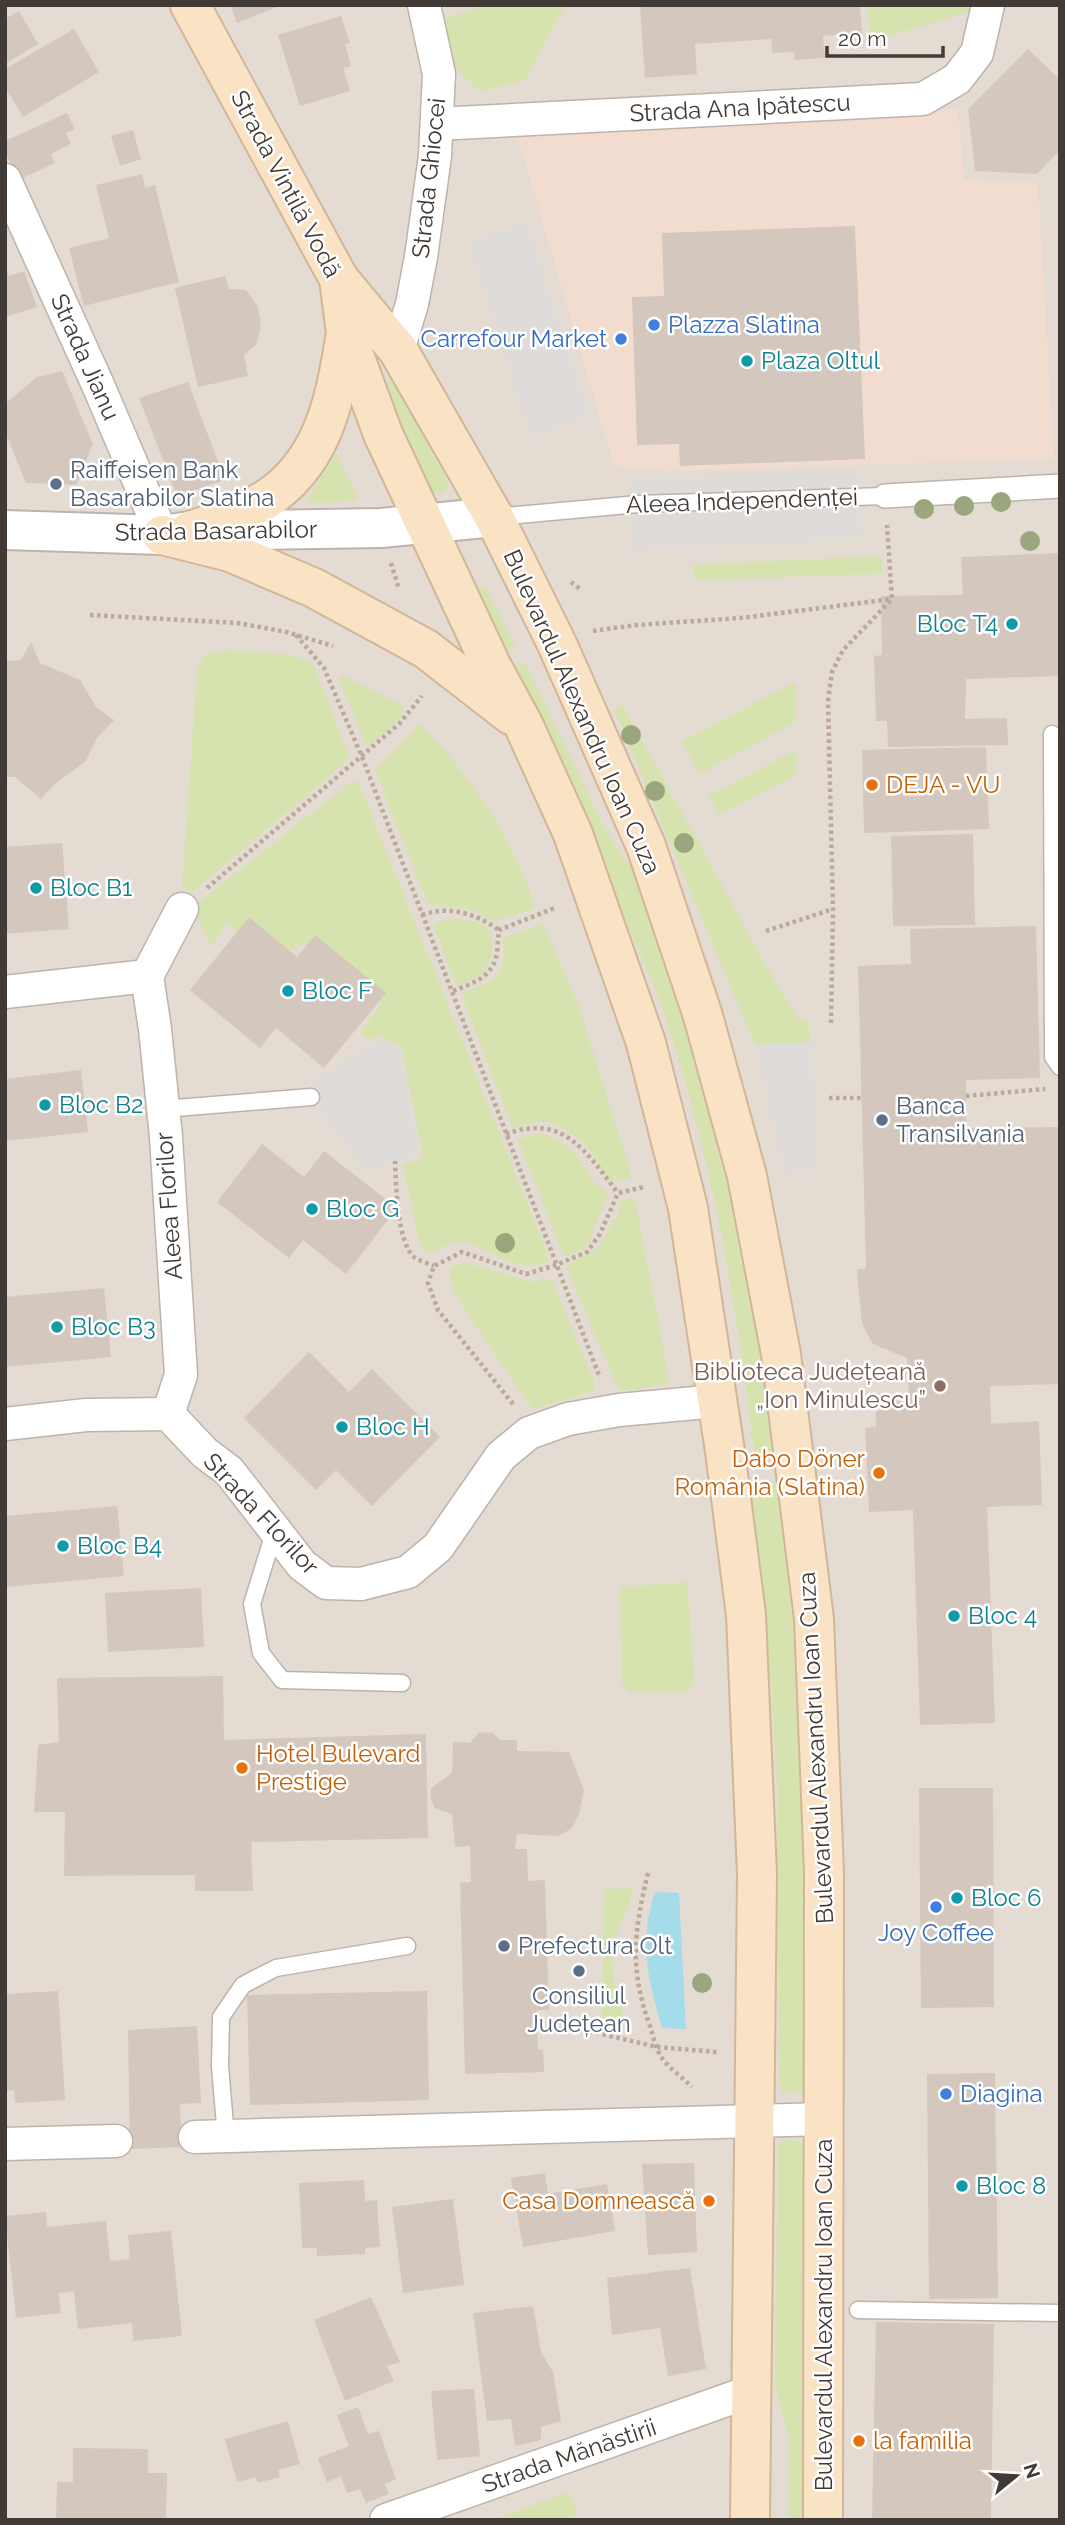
<svg xmlns="http://www.w3.org/2000/svg" width="1065" height="2525" viewBox="0 0 1065 2525" font-family="Raleway,sans-serif">
<style>
.residential{fill:#e4dbd3}
.commercial{fill:#f2dcd0}
.green{fill:#d7e3af}
.parking{fill:#dfdbd9}
.water{fill:#a4dcea}
.building{fill:#d4c7be}
.lines{fill:none;stroke-linecap:round;stroke-linejoin:round}
.service-casing{stroke:#beb3ab;stroke-width:19}
.pedestrian-casing{stroke:#beb3ab;stroke-width:26}
.minor-casing{stroke:#beb3ab;stroke-width:35}
.tertiary-casing{stroke:#beb3ab;stroke-width:42}
.secondary-casing{stroke:#d1b699;stroke-width:42}
.path{stroke:#bca99a;stroke-width:4.5;stroke-dasharray:3.5 3.5;stroke-linecap:butt}
.service{stroke:#fff;stroke-width:16}
.pedestrian{stroke:#fff;stroke-width:23}
.minor{stroke:#fff;stroke-width:32}
.tertiary{stroke:#fff;stroke-width:38}
.secondary{stroke:#fae2c5;stroke-width:38}
.tree{fill:#9ba67f}
.shop-dot{fill:#3f7fe0;stroke:#fff;stroke-width:2.5}
.culture-dot{fill:#0f9aa8;stroke:#fff;stroke-width:2.5}
.service-dot{fill:#5c6f8a;stroke:#fff;stroke-width:2.5}
.food-dot{fill:#e8710a;stroke:#fff;stroke-width:2.5}
.education-dot{fill:#8d6e63;stroke:#fff;stroke-width:2.5}
.labels{text-anchor:middle;stroke-width:5;stroke-linejoin:round;paint-order:stroke}
.street-label{font-size:24px;fill:#423a35;stroke:#fff}
.shop-label{font-size:24px;fill:#366cbe;stroke:#fff;text-anchor:start}
.culture-label{font-size:24px;fill:#0d838f;stroke:#fff;text-anchor:start}
.service-label{font-size:24px;fill:#4e5e75;stroke:#fff;text-anchor:start}
.food-label{font-size:24px;fill:#c56008;stroke:#fff;text-anchor:start}
.education-label{font-size:24px;fill:#785e54;stroke:#fff;text-anchor:end}
</style>
<rect width="100%" height="100%" fill="#f1eae4"/>
<rect class="residential" x="5" y="5" width="1055" height="2515"/>
<path class="commercial" d="M958 108 964 180 1038 183 1054 459 665 471 614 466 517 135Z"/>
<g class="green">
<path d="M485 5H565L525 80 482 91C460 78 447 55 439 31L446 19Z"/>
<path d="M867 5H989L872 42Z"/>
<path d="M393 377 403 389 447 481V489L441 493 432 492 424 482C417 463 384 394 389 379Z"/>
<path d="M336 453 357 496 355 501 314 503 308 499Z"/>
<path d="M882 556 883 571 875 574 695 580 692 565Z"/>
<path d="M480 586 486 588 515 647 501 654 474 589Z"/>
<path d="M228 650C254 653 295 650 314 666L349 756 347 761 191 893 182 886 197 669 206 654Z"/>
<path d="M525 663 606 831 624 859 649 887 705 1046 785 1455 755 1458C735 1299 711 1138 654 987 641 951 622 916 606 881 574 810 542 739 509 668Z"/>
<path d="M341 675 401 705 404 710 398 721 369 746 366 745 339 678Z"/>
<path d="M796 682V721L700 774 682 741Z"/>
<path d="M623 705 766 966 798 1017 808 1021 811 1042 755 1045 614 709Z"/>
<path d="M420 724C466 770 517 842 534 906L531 910 502 919 490 920 472 910 428 904 375 770Z"/>
<path d="M796 750 797 774 719 815 709 796Z"/>
<path d="M358 781 548 1255 546 1262C512 1278 484 1238 454 1243 446 1244 436 1250 428 1254L418 1238 405 1174 404 1165 423 1158 402 1047 378 1035 367 1041 360 1033 382 1003 299 942 279 967 227 923 211 947 193 907 350 783Z"/>
<path d="M455 918C464 919 475 921 483 925 498 935 494 959 484 971 478 978 468 981 459 984L455 983 434 927V923Z"/>
<path d="M543 924 579 1006 631 1174 630 1178C622 1182 614 1184 606 1178L585 1143 560 1126 550 1122H537L515 1128 512 1126 461 993C492 983 510 975 502 939Z"/>
<path d="M539 1133C572 1144 575 1152 592 1179 596 1186 604 1188 608 1194L589 1243 583 1250 567 1256H564L518 1139Z"/>
<path d="M635 1198 669 1378 668 1382 663 1385 623 1391 618 1389 567 1268 569 1264 597 1249 618 1215 620 1201Z"/>
<path d="M464 1262 531 1282 549 1279 554 1284 595 1384 593 1391 533 1409 474 1324 451 1286 450 1271 455 1265Z"/>
<path d="M787 1480 806 1690V2092L783 2093 779 2084 777 1775 772 1697 750 1483Z"/>
<path d="M687 1582 695 1683 685 1693 631 1692 622 1685 620 1587Z"/>
<path d="M633 1888C630 1910 620 1919 615 1940 608 1965 618 2003 628 2027L602 2026 604 1889Z"/>
<path d="M784 2139 800 2141 803 2150V2520H789V2441L775 2384 778 2146Z"/>
<path d="M569 2492 576 2510 573 2520H491Z"/>
</g>
<g class="parking">
<path d="M526 222 589 417 531 436 468 241Z"/>
<path d="M858 469 861 538 633 549 630 479Z"/>
<path d="M378 1042 400 1049 417 1154 367 1171 311 1097 313 1080Z"/>
<path d="M811 1042 816 1168 785 1174 755 1045Z"/>
</g>
<path class="water" d="M655 1892 679 1893 686 2029 662 2028C648 1980 638 1942 655 1892Z"/>
<g class="building">
<path d="M230 5H282L237 23Z"/>
<path d="M640 5H860L862 33 823 36 825 58 795 60 794 52 772 53 771 39 695 44 697 74 645 78Z"/>
<path d="M19 11 38 44 5 64V19Z"/>
<path d="M341 16 350 43 345 44 351 66 343 68 350 91 300 106 278 35Z"/>
<path d="M74 29 99 72 23 117 5 87V69Z"/>
<path d="M1028 49 1060 80V150L1037 174 975 171 968 109Z"/>
<path d="M67 113 75 129 66 133 71 144 51 154 55 163 18 180 5 151V141Z"/>
<path d="M133 130 141 159 120 166 111 136Z"/>
<path d="M142 174 145 188 155 185 179 282 84 306 69 248 109 238 96 185Z"/>
<path d="M855 226 865 459 680 466 679 444 637 445 632 297 664 296 662 233Z"/>
<path d="M5 266 9 276 24 271 37 307 5 317Z"/>
<path d="M225 276 229 289 246 290 258 307 261 326 256 345 244 355 248 376 198 387 175 288Z"/>
<path d="M62 371 93 444 76 485 26 483 5 432V404L37 377Z"/>
<path d="M188 382 225 480 177 496 139 398Z"/>
<path d="M1060 553V676L966 679 965 719 1007 718 1008 745 888 747 887 721H876L874 656 882 655 881 596 963 595 961 557Z"/>
<path d="M31 642 40 663 80 680 96 707 114 720 97 738 86 761 55 784 41 799 15 777H5V661L21 660Z"/>
<path d="M986 747 989 829 864 833 862 750Z"/>
<path d="M973 834 975 925 893 926 891 836Z"/>
<path d="M62 843 69 929 5 934V847Z"/>
<path d="M249 917 297 957 315 935 386 993 324 1068 276 1028 260 1048 190 990Z"/>
<path d="M1036 926 1040 1078 966 1080V1128L1060 1127V1384L990 1386 991 1424 1039 1421 1042 1505 987 1507 995 1723 920 1725 913 1510 869 1512 865 1428 876 1427V1412L909 1396 907 1358 873 1344 862 1324 860 1305 857 1270 866 1268 858 966 911 964 910 929Z"/>
<path d="M81 1070 88 1132 5 1141V1079Z"/>
<path d="M262 1144 304 1177 324 1151 397 1208 346 1274 303 1240 289 1258 217 1202Z"/>
<path d="M104 1288 111 1357 5 1367V1297Z"/>
<path d="M309 1352 349 1392 372 1369 440 1437 372 1506 336 1470 316 1490 244 1418Z"/>
<path d="M117 1506 124 1576 5 1587V1516Z"/>
<path d="M201 1588 204 1647 108 1652 105 1593Z"/>
<path d="M223 1676 224 1740 426 1734 428 1838 251 1842 253 1891H195V1875L64 1876 65 1812H34L38 1745 59 1742 57 1678Z"/>
<path d="M479 1732 493 1733 500 1740H517V1751L569 1752 584 1790 579 1814 571 1829 558 1836 517 1834 515 1849H527L528 1881 545 1880 549 2010H537L538 2050H543L544 2072 465 2074 460 1883 471 1882 470 1846 455 1847 452 1814 435 1808 431 1799V1788L452 1773 453 1742 470 1743Z"/>
<path d="M919 1788H993L994 2007 921 2008Z"/>
<path d="M58 1991 65 2100 15 2103 14 2090 5 2091V1994Z"/>
<path d="M427 1991 429 2100 250 2105 247 1995Z"/>
<path d="M197 2026 201 2103 180 2104 182 2147 130 2149 128 2030Z"/>
<path d="M995 2073 998 2298 929 2299 927 2074Z"/>
<path d="M694 2163 697 2252 648 2255 642 2164Z"/>
<path d="M545 2173 548 2194 607 2184 615 2231 523 2247 511 2178Z"/>
<path d="M364 2180 365 2201 377 2200 380 2247 365 2248V2254L317 2256V2248H302L299 2183Z"/>
<path d="M453 2199 464 2285 403 2293 392 2207Z"/>
<path d="M46 2212 47 2227 106 2221 110 2261 130 2259 128 2235 171 2231 182 2336 133 2341 132 2323 78 2329 74 2291 59 2293 61 2313 16 2318 5 2216Z"/>
<path d="M690 2268 706 2369 668 2376 660 2328 612 2335 607 2278Z"/>
<path d="M371 2297 400 2362 387 2366 394 2381 345 2401 314 2320Z"/>
<path d="M533 2306 541 2352 553 2372 561 2421 541 2427V2440L515 2446 511 2419 487 2421 473 2313Z"/>
<path d="M876 2322 994 2324 991 2520H872Z"/>
<path d="M474 2389 480 2456 437 2460 431 2391Z"/>
<path d="M358 2407 368 2434 379 2431 396 2479 385 2484 389 2494 366 2503 360 2489 347 2493 341 2476 327 2482 318 2458 349 2446 337 2415Z"/>
<path d="M288 2421 300 2464 278 2470 280 2477 257 2483 256 2477 237 2482 225 2439Z"/>
<path d="M73 2448 148 2449V2473H167L166 2520H56L57 2482H73Z"/>
</g>
<g class="lines">
<defs>
<g id="service">
<path d="M496 517 638 504 885 496"/>
<path d="M1052 734 1053 1057 1060 1067"/>
<path d="M163 1109 311 1097"/>
<path d="M275 1530 252 1604 261 1653 282 1680 402 1683"/>
<path d="M226 2137 220 2066 221 2017 243 1985 276 1968 407 1946"/>
<path d="M858 2310 1060 2313"/>
</g>
<path id="pedestrian" d="M885 496 1060 486"/>
<g id="minor">
<path d="M437 124 923 99 957 79 977 53 988 5"/>
<path d="M5 180 98 385 162 535"/>
<path d="M398 350 412 304 421 257 435 156 439 74 424 5"/>
<path d="M147 976 155 1029 166 1137 181 1375 168 1414"/>
<path d="M147 976 182 909"/>
<path d="M5 992 147 976"/>
<path d="M168 1414 205 1453 229 1471 302 1565 326 1583 361 1584 408 1572 438 1547 501 1456 529 1433 568 1419 619 1410 717 1401"/>
<path d="M5 1424 86 1415 168 1414"/>
<path d="M195 2137 824 2119"/>
<path d="M5 2144 116 2141"/>
<path d="M386 2520 752 2391"/>
</g>
<path id="tertiary" d="M5 530 162 535 190 531 381 528 494 517"/>
<g id="secondary">
<path d="M190 5 339 279 346 333 383 434 492 667 523 724 573 834 646 1043 688 1208 725 1451 746 1615 757 1874 750 2520"/>
<path d="M339 279 398 350 494 517 557 644 646 846 703 1016 747 1176 781 1354 814 1619 824 1873 823 2520"/>
<path d="M190 531C218 521 250 512 274 494 326 455 336 394 346 333"/>
<path d="M162 535 230 552 314 588 426 649 511 715"/>
</g>
</defs>
<use href="#service" class="service-casing"/>
<use href="#pedestrian" class="pedestrian-casing"/>
<use href="#minor" class="minor-casing"/>
<use href="#tertiary" class="tertiary-casing"/>
<use href="#secondary" class="secondary-casing"/>
<g class="path">
<path d="M391 563 399 589"/>
<path d="M571 582 581 590"/>
<path d="M90 615 238 623 286 632 333 646"/>
<path d="M593 631 636 625 741 618 892 599"/>
<path d="M296 635 324 668 362 757 600 1378"/>
<path d="M207 888 399 724 422 696"/>
<path d="M422 915C449 905 477 914 499 930"/>
<path d="M766 931 833 909"/>
<path d="M453 991C473 983 494 977 497 952 498 944 498 937 499 930L557 907"/>
<path d="M831 1023 833 909 828 701 832 672 843 650 892 599 887 525"/>
<path d="M966 1096 1045 1089"/>
<path d="M829 1098H862"/>
<path d="M506 1134C564 1113 586 1152 618 1193"/>
<path d="M395 1161C396 1184 397 1242 414 1257 419 1261 428 1263 434 1266"/>
<path d="M513 1404 438 1310 428 1283 434 1266 462 1252 526 1274 556 1265 587 1252 600 1234 618 1193 644 1187"/>
<path d="M648 1873C634 1931 629 1969 650 2026 653 2036 656 2048 661 2057 669 2068 682 2077 692 2087"/>
<path d="M589 2031 657 2047 717 2052"/>
</g>
<use href="#service" class="service"/>
<use href="#pedestrian" class="pedestrian"/>
<use href="#minor" class="minor"/>
<use href="#tertiary" class="tertiary"/>
<use href="#secondary" class="secondary"/>
</g>
<g class="tree">
<circle cx="1001" cy="502" r="10"/>
<circle cx="964" cy="506" r="10"/>
<circle cx="924" cy="509" r="10"/>
<circle cx="1030" cy="541" r="10"/>
<circle cx="631" cy="735" r="10"/>
<circle cx="655" cy="791" r="10"/>
<circle cx="684" cy="843" r="10"/>
<circle cx="505" cy="1243" r="10"/>
<circle cx="702" cy="1983" r="10"/>
</g>
<g class="shop-dot">
<circle cx="654" cy="325" r="7"/>
<circle cx="621" cy="339" r="7"/>
<circle cx="936" cy="1907" r="7"/>
<circle cx="946" cy="2094" r="7"/>
</g>
<g class="culture-dot">
<circle cx="747" cy="361" r="7"/>
<circle cx="1012" cy="624" r="7"/>
<circle cx="36" cy="888" r="7"/>
<circle cx="288" cy="991" r="7"/>
<circle cx="45" cy="1105" r="7"/>
<circle cx="312" cy="1209" r="7"/>
<circle cx="57" cy="1327" r="7"/>
<circle cx="342" cy="1427" r="7"/>
<circle cx="63" cy="1546" r="7"/>
<circle cx="954" cy="1616" r="7"/>
<circle cx="957" cy="1898" r="7"/>
<circle cx="962" cy="2186" r="7"/>
</g>
<g class="service-dot">
<circle cx="56" cy="484" r="7"/>
<circle cx="882" cy="1120" r="7"/>
<circle cx="504" cy="1946" r="7"/>
<circle cx="579" cy="1971" r="7"/>
</g>
<g class="food-dot">
<circle cx="872" cy="785" r="7"/>
<circle cx="879" cy="1473" r="7"/>
<circle cx="242" cy="1768" r="7"/>
<circle cx="709" cy="2201" r="7"/>
<circle cx="859" cy="2441" r="7"/>
</g>
<circle class="education-dot" cx="940" cy="1386" r="7"/>
<g class="labels">
<g class="street-label">
<text transform="translate(740 108) rotate(-3)" y="8">Strada Ana Ipătescu</text>
<text transform="translate(429 178) rotate(-84)" y="8">Strada Ghiocei</text>
<text transform="translate(286 184) rotate(62)" y="8">Strada Vintilă Vodă</text>
<text transform="translate(85 357) rotate(66)" y="8">Strada Jianu</text>
<text transform="translate(742 501) rotate(-2)" y="8">Aleea Independenței</text>
<text transform="translate(216 531) rotate(-1)" y="8">Strada Basarabilor</text>
<text transform="translate(582 712) rotate(66)" y="8">Bulevardul Alexandru Ioan Cuza</text>
<text transform="translate(169 1206) rotate(-94)" y="8">Aleea Florilor</text>
<text transform="translate(261 1514) rotate(47)" y="8">Strada Florilor</text>
<text transform="translate(816 1748) rotate(-93)" y="8">Bulevardul Alexandru Ioan Cuza</text>
<text transform="translate(824 2315) rotate(-90)" y="8">Bulevardul Alexandru Ioan Cuza</text>
<text transform="translate(569 2456) rotate(-19)" y="8">Strada Mănăstirii</text>
</g>
<g class="shop-label">
<text x="668" y="333">Plazza Slatina</text>
<text x="607" y="347" text-anchor="end">Carrefour Market</text>
<text x="936" y="1941" text-anchor="middle">Joy Coffee</text>
<text x="960" y="2102">Diagina</text>
</g>
<g class="culture-label">
<text x="761" y="369">Plaza Oltul</text>
<text x="998" y="632" text-anchor="end">Bloc T4</text>
<text x="50" y="896">Bloc B1</text>
<text x="302" y="999">Bloc F</text>
<text x="59" y="1113">Bloc B2</text>
<text x="326" y="1217">Bloc G</text>
<text x="71" y="1335">Bloc B3</text>
<text x="356" y="1435">Bloc H</text>
<text x="77" y="1554">Bloc B4</text>
<text x="968" y="1624">Bloc 4</text>
<text x="971" y="1906">Bloc 6</text>
<text x="976" y="2194">Bloc 8</text>
</g>
<g class="service-label">
<text x="70" y="478">Raiffeisen Bank<tspan x="70" dy="28">Basarabilor Slatina</tspan></text>
<text x="896" y="1114">Banca<tspan x="896" dy="28">Transilvania</tspan></text>
<text x="518" y="1954">Prefectura Olt</text>
<text x="579" y="2004" text-anchor="middle">Consiliul<tspan x="579" dy="28">Județean</tspan></text>
</g>
<g class="food-label">
<text x="886" y="793">DEJA - VU</text>
<text x="865" y="1467" text-anchor="end">Dabo Döner<tspan x="865" dy="28">România (Slatina)</tspan></text>
<text x="256" y="1762">Hotel Bulevard<tspan x="256" dy="28">Prestige</tspan></text>
<text x="695" y="2209" text-anchor="end">Casa Domnească</text>
<text x="873" y="2449">la familia</text>
</g>
<g class="education-label">
<text x="926" y="1380">Biblioteca Județeană<tspan x="926" dy="28">„Ion Minulescu”</tspan></text>
</g>
</g>
<rect width="1065" height="2525" fill="none" stroke="#423a35" stroke-width="14"/>
<g transform="translate(1016 2476) rotate(72)" stroke="#ffffff" stroke-width="5" paint-order="stroke">
<path d="M0-5L12 26L0 18L-12 26Z" fill="#423a35"/>
<text y="-10" font-size="19" font-weight="bold" text-anchor="middle" fill="#423a35">N</text>
</g>
<path d="M827 46v10h116v-10" fill="none" stroke="#423a35" stroke-width="3.5"/>
<text x="838" y="46" font-size="21" fill="#423a35" stroke="#ffffff" stroke-width="5" paint-order="stroke">20 m</text>
</svg>
